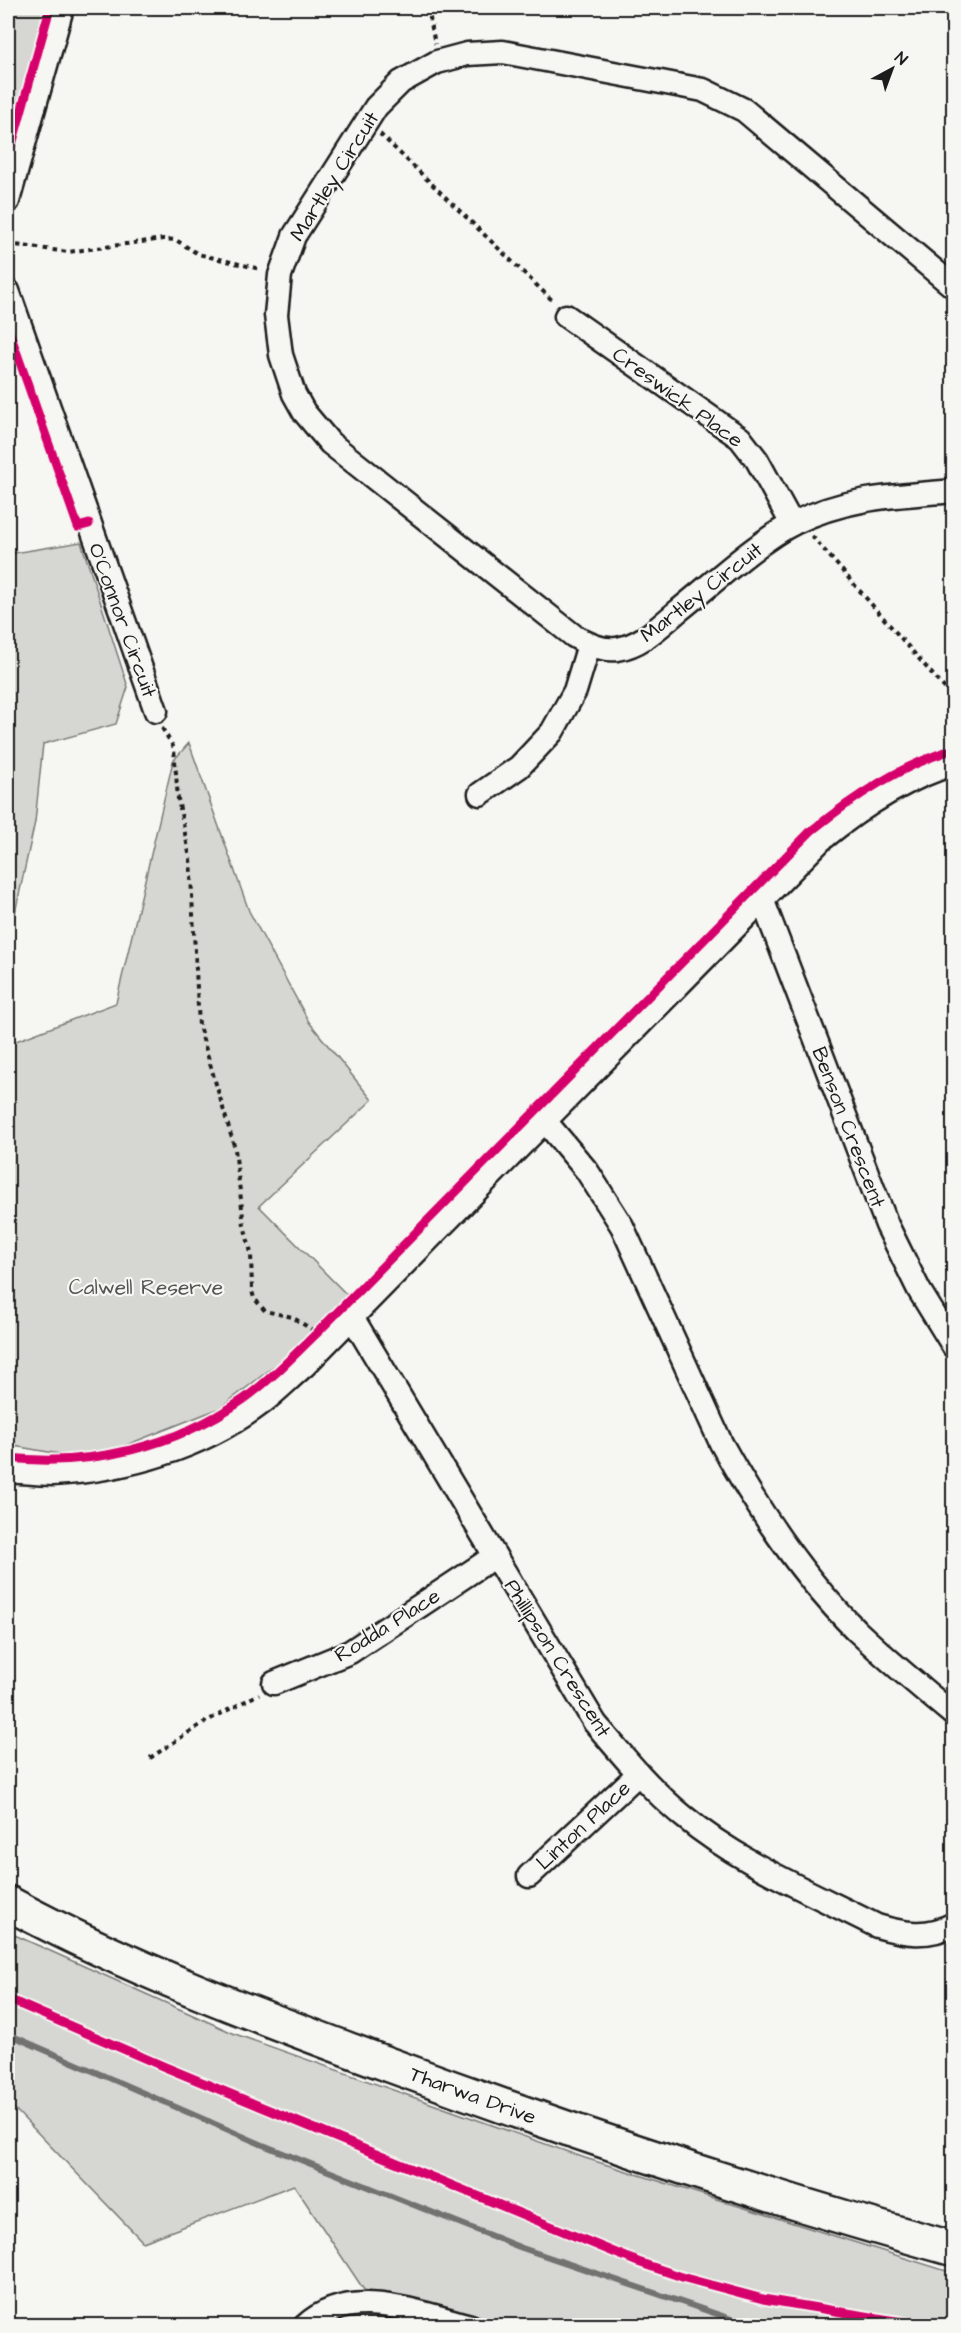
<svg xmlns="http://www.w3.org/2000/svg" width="961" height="2333" viewBox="0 0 961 2333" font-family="'Architects Daughter',sans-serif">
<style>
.green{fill:#d6d6d2;stroke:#797977;stroke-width:1.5}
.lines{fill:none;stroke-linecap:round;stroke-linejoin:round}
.stream{stroke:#727271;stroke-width:6}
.minor-casing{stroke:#1c1c1c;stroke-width:27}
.primary-casing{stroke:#1c1c1c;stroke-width:38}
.path{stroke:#1c1c1c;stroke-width:4;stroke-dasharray:4.5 4.5;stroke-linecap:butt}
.minor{stroke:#f6f6f2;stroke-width:22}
.primary{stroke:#f6f6f2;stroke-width:33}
.cycleway-casing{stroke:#f6f6f2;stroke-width:13}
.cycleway{stroke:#d6006c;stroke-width:9}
.labels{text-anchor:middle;stroke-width:4.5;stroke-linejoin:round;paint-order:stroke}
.street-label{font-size:21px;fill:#1c1c1c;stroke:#f6f6f2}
.park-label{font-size:21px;fill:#545453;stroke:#f6f6f2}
</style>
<rect width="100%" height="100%" fill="#f6f6f2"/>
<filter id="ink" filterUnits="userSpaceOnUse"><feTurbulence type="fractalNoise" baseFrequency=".0167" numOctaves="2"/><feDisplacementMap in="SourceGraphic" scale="12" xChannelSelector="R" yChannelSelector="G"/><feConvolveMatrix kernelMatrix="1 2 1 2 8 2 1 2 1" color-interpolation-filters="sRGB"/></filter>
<g filter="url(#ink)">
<g class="green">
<path d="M8 8H52L8 185Z"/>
<path d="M81 542 128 687 116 724 43 744 35 822 8 945V554Z"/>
<path d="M189 743 249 911 309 1022 372 1100 259 1206 348 1296 313 1329 290 1354 220 1408 106 1453 60 1454 8 1445V1044L116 1003 173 761Z"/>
<path d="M8 1932 235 2034 585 2158 953 2273V2325H507L364 2290 294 2185 143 2242 8 2102Z"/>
</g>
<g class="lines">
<path class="stream" d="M8 2034 263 2145 522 2248 752 2326"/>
<defs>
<g id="minor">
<path d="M8 201 62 8"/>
<path d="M954 287 744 110 703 90 503 52 467 54 437 62 401 82 376 107 294 236 280 275 276 315 281 355 294 394 304 412 330 443 574 636C587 644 602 651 617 649 642 645 660 626 678 611 712 584 757 542 794 523 847 497 896 496 954 491"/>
<path d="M8 291 156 711"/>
<path d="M566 316 740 438 757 460 792 524"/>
<path d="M480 794 519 767 552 732 575 691 589 645"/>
<path d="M762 899 887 1225 919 1290 954 1347"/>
<path d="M545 1121 587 1171 622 1226 721 1443C758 1510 802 1577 857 1631 888 1660 921 1688 954 1715"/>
<path d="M352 1317 595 1723C623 1756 650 1789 683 1816 739 1863 813 1893 877 1926 904 1934 928 1938 954 1924"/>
<path d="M8 1471C22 1472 38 1474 53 1474 127 1470 203 1448 263 1402 277 1391 290 1378 304 1366L821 840C860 808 905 778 954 764"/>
<path d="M274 1683 350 1652 495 1556"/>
<path d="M529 1876 638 1774"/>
<path d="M305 2326C351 2284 418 2313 471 2326"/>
</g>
<path id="primary" d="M8 1903C130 1969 260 2017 390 2065 576 2134 763 2196 954 2249"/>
</defs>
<use href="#minor" class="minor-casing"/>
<use href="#primary" class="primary-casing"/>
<g class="path">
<path d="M428 8 435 44"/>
<path d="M380 134 554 302"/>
<path d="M8 244 68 252 163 239 176 240 198 254 260 269"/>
<path d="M812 536 954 699"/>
<path d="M162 728 174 748 178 799 190 858 199 1026 235 1149 244 1225 251 1253 252 1291 254 1298 265 1311 292 1317 311 1329"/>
<path d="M150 1758 203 1723 259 1694"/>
</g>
<use href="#minor" class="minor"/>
<use href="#primary" class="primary"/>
<defs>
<g id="cycleway">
<path d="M8 159 50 8"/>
<path d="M8 328 78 527 89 524"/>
<path d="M8 1458C91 1467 175 1447 244 1399 271 1380 293 1356 316 1334L811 831C855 796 900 766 954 749"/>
<path d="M8 1999 165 2067 638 2262 685 2278 763 2299 926 2326"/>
</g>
</defs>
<use href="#cycleway" class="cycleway-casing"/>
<use href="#cycleway" class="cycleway"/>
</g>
</g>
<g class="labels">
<g class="street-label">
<text transform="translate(334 176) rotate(-58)" y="7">Martley Circuit</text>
<text transform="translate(678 397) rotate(36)" y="7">Creswick Place</text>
<text transform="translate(701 592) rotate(-38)" y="7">Martley Circuit</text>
<text transform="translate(123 620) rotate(70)" y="7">O'Connor Circuit</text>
<text transform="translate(849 1127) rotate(69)" y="7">Benson Crescent</text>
<text transform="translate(387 1625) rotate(-32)" y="7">Rodda Place</text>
<text transform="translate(558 1658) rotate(58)" y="7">Phillipson Crescent</text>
<text transform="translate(583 1825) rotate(-43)" y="7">Linton Place</text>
<text transform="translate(473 2095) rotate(20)" y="7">Tharwa Drive</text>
</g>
<g class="park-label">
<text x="146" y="1294">Calwell Reserve</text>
</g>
</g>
<rect width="961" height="2333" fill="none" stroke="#f6f6f2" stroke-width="30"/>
<rect x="15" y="15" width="931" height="2303" fill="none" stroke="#1c1c1c" stroke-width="2" filter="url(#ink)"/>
<g transform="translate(892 69) rotate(41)" stroke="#f6f6f2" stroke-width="4.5" paint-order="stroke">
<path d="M0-4.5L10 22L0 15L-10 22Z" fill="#1c1c1c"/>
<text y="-9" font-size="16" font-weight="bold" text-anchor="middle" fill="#1c1c1c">N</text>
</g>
</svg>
